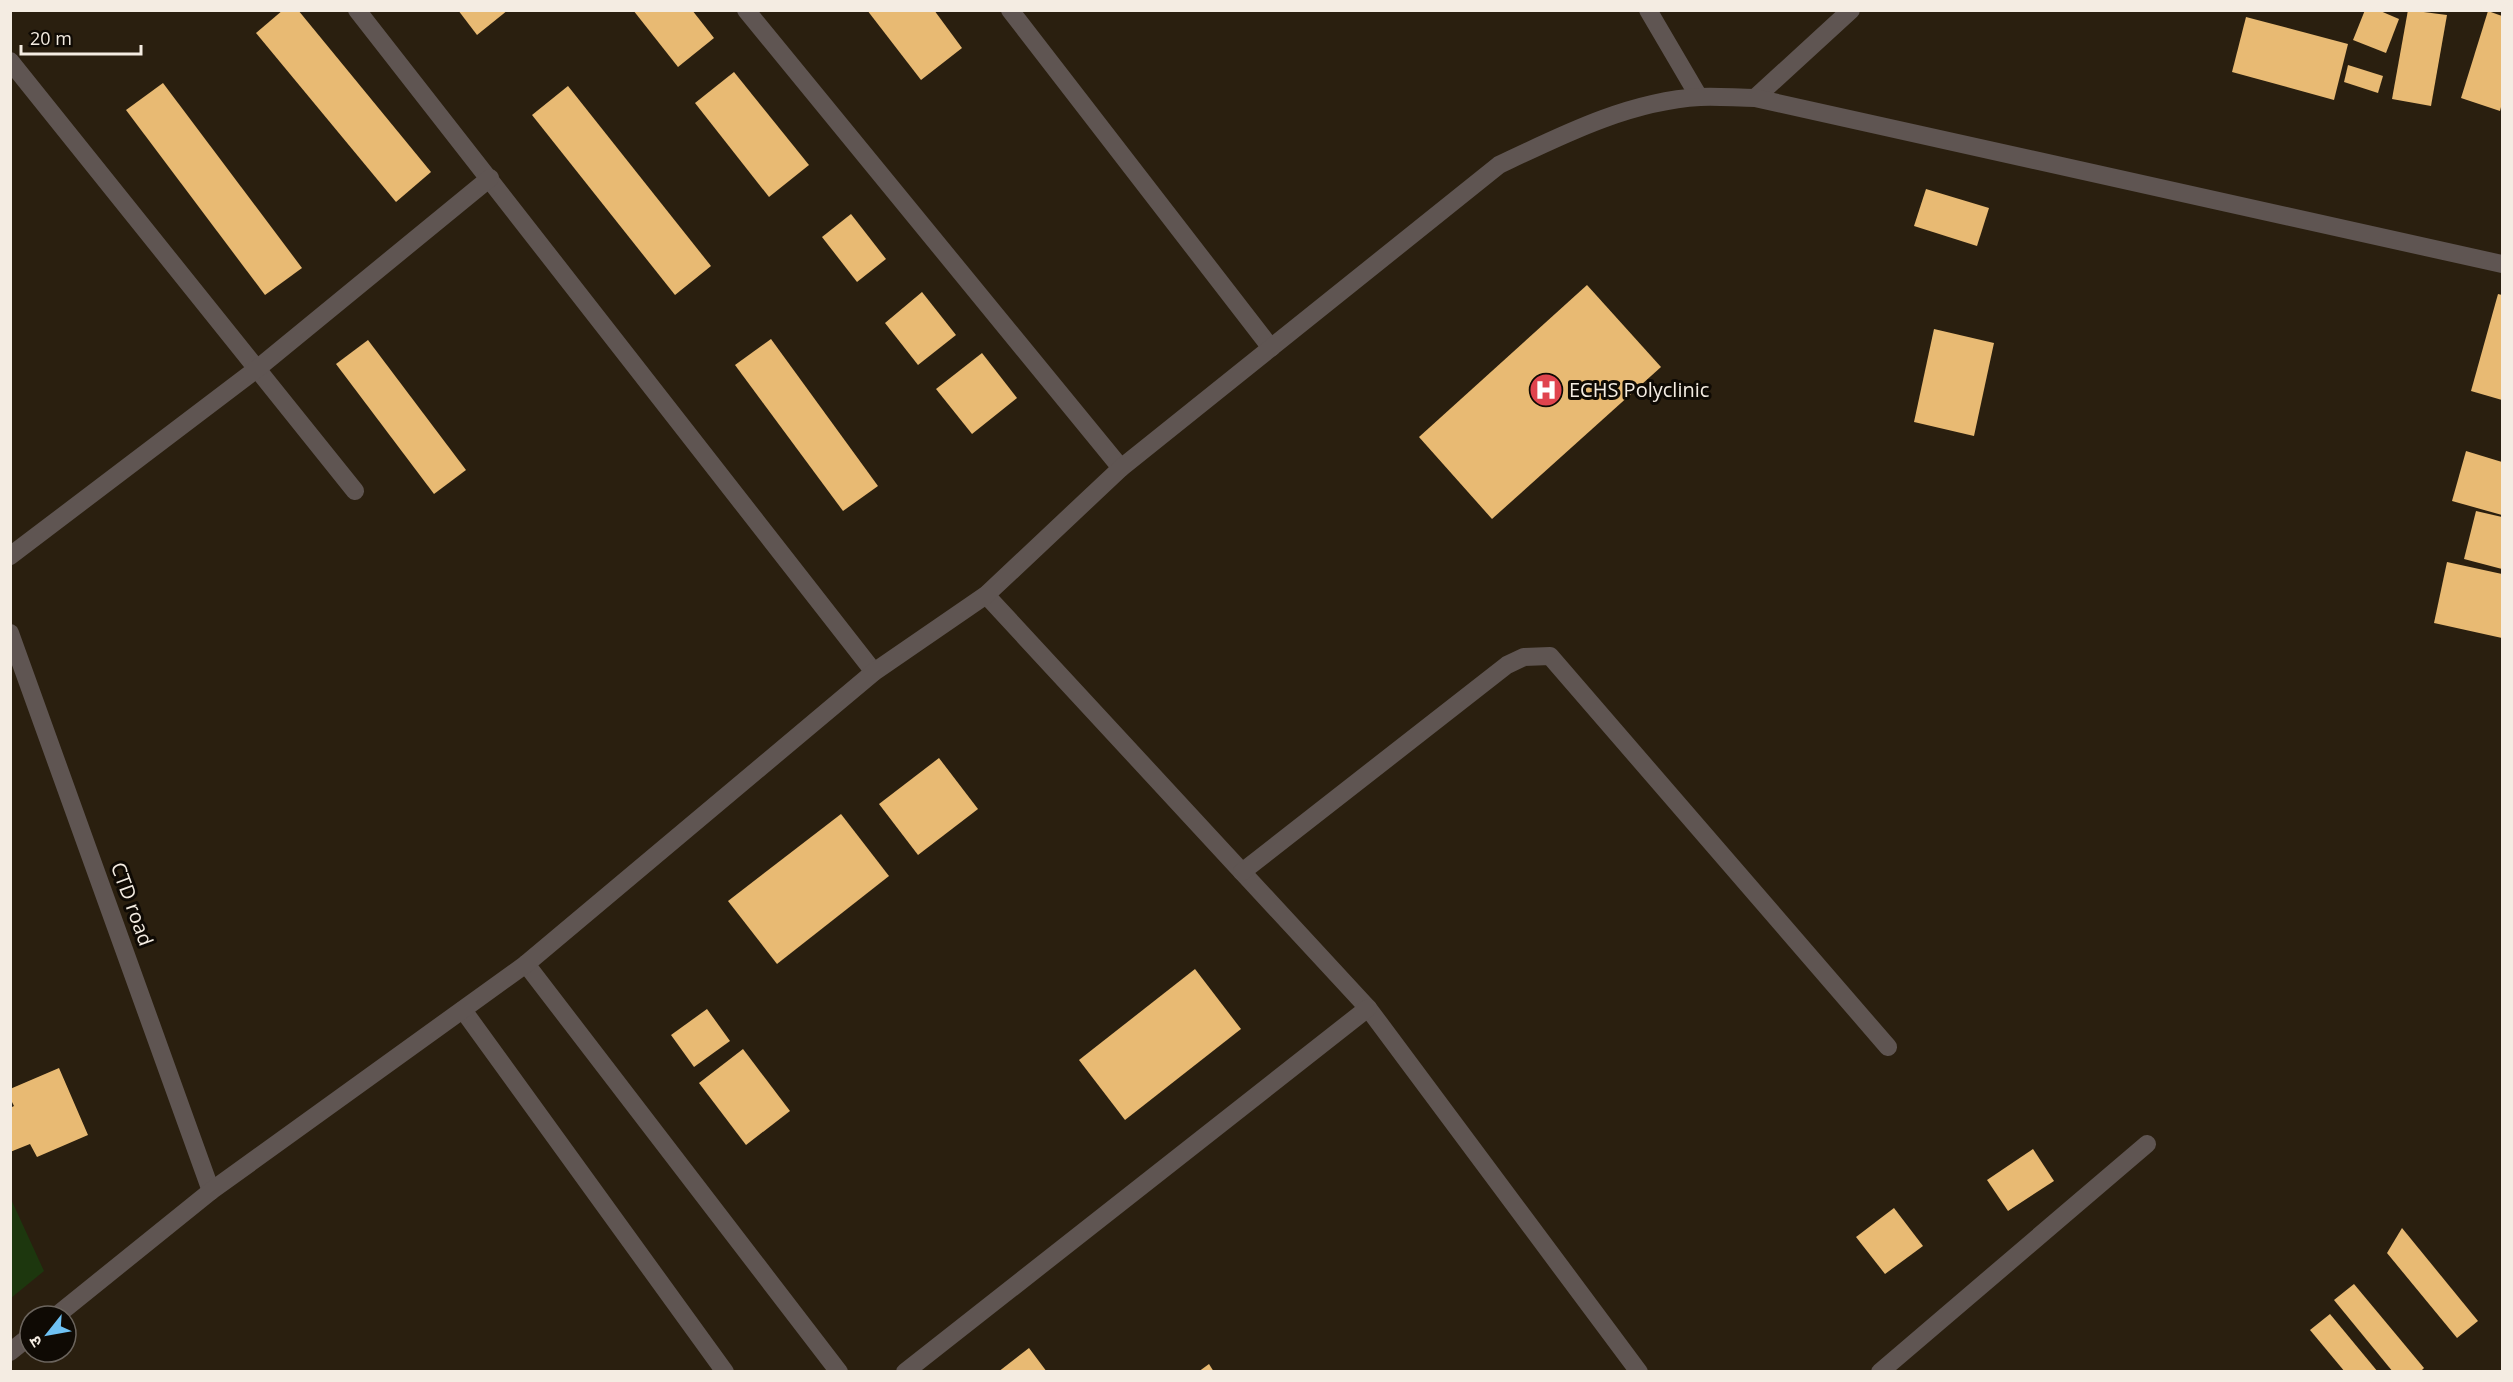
<svg xmlns="http://www.w3.org/2000/svg" width="2513" height="1382" viewBox="0 0 2513 1382" font-family="'Open Sans','Noto Sans Devanagari',sans-serif">
<style>
.green{fill:#1d370e}
.building{fill:#e8ba73}
.lines{fill:none;stroke-linecap:round;stroke-linejoin:round}
.minor{stroke:#5f5552;stroke-width:18}
.labels{text-anchor:middle;stroke-width:6;stroke-linejoin:round;paint-order:stroke}
.poi-label{font-size:20px;fill:#f4ece2;stroke:#0f0a04;text-anchor:start}
.street-label{font-size:20px;fill:#f4ece2;stroke:#0f0a04}
</style>
<rect width="100%" height="100%" fill="#2a1f0f"/>
<path class="green" d="M10 1197 44 1271 11 1298H10Z"/>
<g class="building">
<path d="M283 10H298L431 172 396 202 256 33Z"/>
<path d="M458 10H508L477 35Z"/>
<path d="M633 10H692L714 38 678 67Z"/>
<path d="M867 10H934L962 48 921 80Z"/>
<path d="M2365 10H2378L2399 19 2386 53 2353 40Z"/>
<path d="M2408 10 2447 15 2431 106 2392 99Z"/>
<path d="M2488 11 2502 16V103L2500 111 2461 98Z"/>
<path d="M2246 17 2348 44 2334 100 2232 72Z"/>
<path d="M2348 65 2383 76 2378 93 2344 82Z"/>
<path d="M734 72 809 165 769 197 695 103Z"/>
<path d="M163 83 302 268 265 295 126 110Z"/>
<path d="M568 86 711 266 675 295 532 115Z"/>
<path d="M1926 189 1989 208 1977 246 1914 226Z"/>
<path d="M851 214 886 259 857 282 822 237Z"/>
<path d="M1587 285 1661 367 1492 519 1419 437Z"/>
<path d="M922 292 956 335 918 365 885 323Z"/>
<path d="M2498 294 2502 295V400L2471 391Z"/>
<path d="M1934 329 1994 343 1974 436 1914 422Z"/>
<path d="M771 339 878 486 843 511 735 365Z"/>
<path d="M368 340 466 470 434 494 336 364Z"/>
<path d="M982 353 1017 398 972 434 936 389Z"/>
<path d="M2466 451 2502 462V515L2452 501Z"/>
<path d="M2476 511 2502 517V569L2464 559Z"/>
<path d="M2447 562 2502 574V638L2434 623Z"/>
<path d="M939 758 978 809 918 855 879 804Z"/>
<path d="M841 814 889 876 777 964 728 901Z"/>
<path d="M1195 969 1241 1029 1125 1120 1079 1060Z"/>
<path d="M707 1009 730 1041 694 1067 671 1035Z"/>
<path d="M743 1049 790 1111 746 1145 699 1083Z"/>
<path d="M59 1068 88 1135 37 1157 30 1144 10 1152V1108L14 1106 10 1098V1089Z"/>
<path d="M2033 1149 2054 1181 2008 1211 1987 1180Z"/>
<path d="M1894 1208 1923 1246 1885 1274 1856 1237Z"/>
<path d="M2402 1228 2478 1321 2457 1338 2387 1253Z"/>
<path d="M2354 1284 2424 1368 2420 1372H2393L2334 1300Z"/>
<path d="M2330 1314 2378 1372H2345L2310 1330Z"/>
<path d="M1029 1348 1047 1372H998Z"/>
<path d="M1209 1364 1214 1372H1198Z"/>
</g>
<g class="lines">
<g class="minor">
<path d="M357 10 874 672"/>
<path d="M746 10 1121 468"/>
<path d="M1010 10 1271 348"/>
<path d="M1648 10 1699 97"/>
<path d="M10 61 355 491"/>
<path d="M1755 98 1851 10"/>
<path d="M10 556 258 368 490 178"/>
<path d="M986 595 1368 1008 1639 1372"/>
<path d="M10 633 211 1191"/>
<path d="M1242 872 1507 665 1524 657 1550 656 1888 1047"/>
<path d="M526 964 839 1372"/>
<path d="M463 1010 725 1372"/>
<path d="M56 1316 211 1191 526 964 874 672 986 595 1121 468 1499 165C1562 135 1629 101 1700 97 1718 96 1737 98 1755 98L2502 264"/>
<path d="M10 1352 30 1336"/>
<path d="M905 1372 1368 1008"/>
<path d="M1880 1372 2147 1144"/>
</g>
</g>
<defs>
<symbol id="hospital-disc" viewBox="-11 -11 22 22"><circle r="9.5" fill="#e0444e" stroke="#0f0a04"/><path d="M-5-5h3v3.5h4V-5h3V5h-3V1.5h-4V5h-3Z" fill="#fff"/></symbol>
</defs>
<g fill-rule="evenodd">
<use href="#hospital-disc" x="1527" y="371" width="38" height="38"/>
</g>
<g class="labels">
<g class="poi-label">
<text x="1569" y="397">ECHS Polyclinic</text>
</g>
<g class="street-label">
<text transform="translate(132 904) rotate(70)" y="7">CTD road</text>
</g>
</g>
<rect width="2513" height="1382" fill="none" stroke="#f4ece2" stroke-width="24"/>
<g transform="translate(48 1334) rotate(239)"><circle r="28" fill="#0f0a04" stroke="#6b645d" stroke-width="1.5"/>
<path d="M0-4.5L10 22L0 15L-10 22Z" fill="#6fc2f4"/>
<text y="-9" font-size="16" font-weight="bold" text-anchor="middle" fill="#f4ece2">उ</text>
</g>
<path d="M21 45v9h120v-9" fill="none" stroke="#f4ece2" stroke-width="3"/>
<text x="30" y="45" font-size="18" fill="#f4ece2" stroke="#0f0a04" stroke-width="4.5" paint-order="stroke">20 m</text>
</svg>
